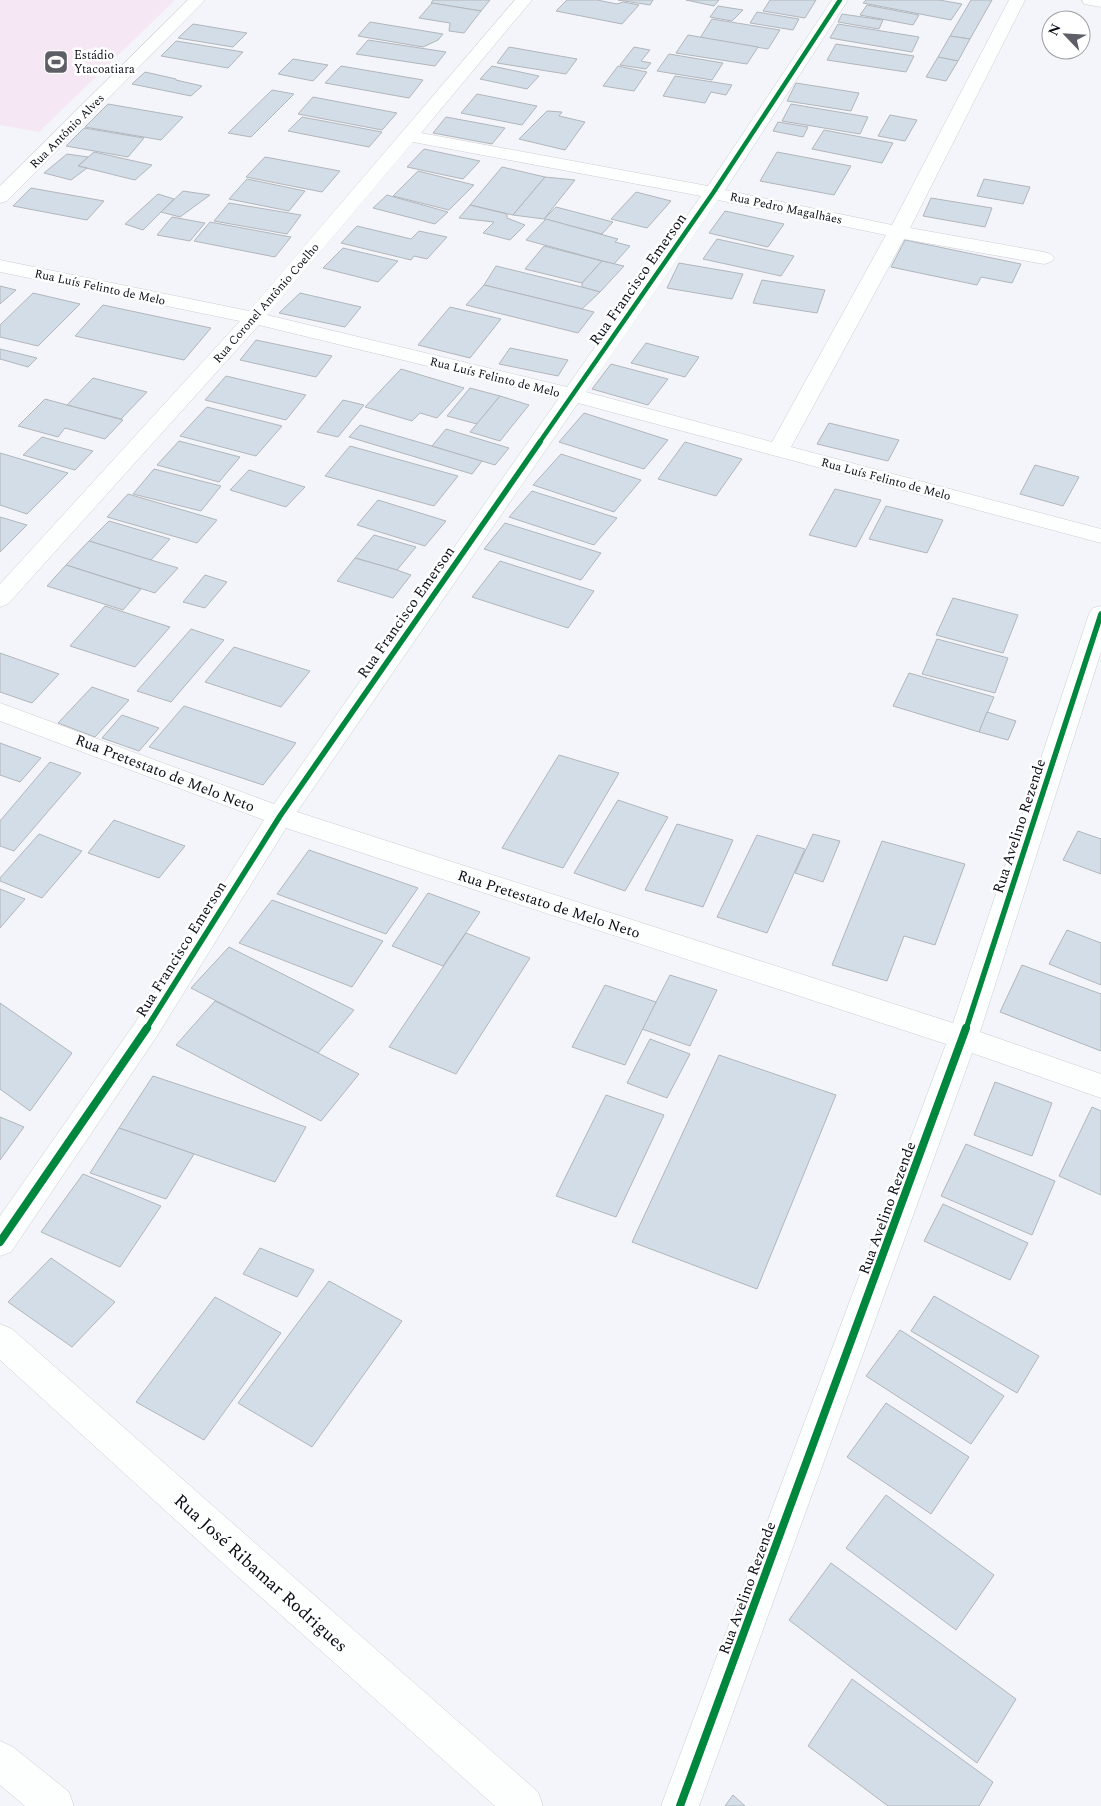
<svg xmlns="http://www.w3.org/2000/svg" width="1101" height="1806" viewBox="0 0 1101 1806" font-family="Spectral,serif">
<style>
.green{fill:#f6e7f4}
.building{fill:#d3dde7;stroke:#b1b6bb}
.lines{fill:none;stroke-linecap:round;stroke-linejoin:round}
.street-casing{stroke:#cbcdd4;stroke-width:1}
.street{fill:#fdfefe;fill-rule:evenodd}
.cycleway-far2-casing{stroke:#fff;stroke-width:6}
.cycleway-far1-casing{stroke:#fff;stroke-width:9}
.cycleway-casing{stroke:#fff;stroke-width:11}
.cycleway-far2{stroke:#00873e;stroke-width:4.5}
.cycleway-far1{stroke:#00873e;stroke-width:5.5}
.cycleway{stroke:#00873e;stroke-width:8}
.labels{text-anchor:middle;stroke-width:5;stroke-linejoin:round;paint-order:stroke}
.far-poi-label{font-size:12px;fill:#0b0d16;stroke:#fff;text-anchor:start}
.far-street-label{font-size:12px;fill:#0b0d16;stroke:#fff}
.street-label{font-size:15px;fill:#0b0d16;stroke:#fff}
.near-street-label{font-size:18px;fill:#0b0d16;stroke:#fff}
</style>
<rect width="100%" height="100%" fill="#f4f5fa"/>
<path class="green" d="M0 0H175L39 132 0 125Z"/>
<g class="building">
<path d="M433 0H490L481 11 431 3Z"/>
<path d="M567 0H597L617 4 623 2 639 5 622 24 556 11Z"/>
<path d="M618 0H653L650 5Z"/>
<path d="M686 0H719L714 6Z"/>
<path d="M770 0H816L805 18 763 11Z"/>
<path d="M866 0H939L962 4 951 20 863 3Z"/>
<path d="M971 0H992L970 39 950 36Z"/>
<path d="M432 3 481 11 464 33 449 31 450 23 419 18Z"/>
<path d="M867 5 919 15 913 25 860 15Z"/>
<path d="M718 6 743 10 732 21 710 17Z"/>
<path d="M757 12 799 19 793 30 750 23Z"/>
<path d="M842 14 883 20 879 29 838 22Z"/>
<path d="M712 19 780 30 768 49 700 38Z"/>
<path d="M370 22 443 34 438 40 423 47 358 36Z"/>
<path d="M193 24 247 33 233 47 178 38Z"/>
<path d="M838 24 919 37 912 52 830 38Z"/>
<path d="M688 35 758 47 747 64 676 53Z"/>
<path d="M950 36 970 39 958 61 938 57Z"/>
<path d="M368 40 446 52 435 66 356 54Z"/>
<path d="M176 41 243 52 228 68 161 56Z"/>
<path d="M836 44 914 56 906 72 827 60Z"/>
<path d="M509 47 577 59 566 74 497 63Z"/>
<path d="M634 47 650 50 641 61 651 63 646 69 620 65Z"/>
<path d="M669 54 723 63 712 80 657 71Z"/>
<path d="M938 57 958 61 946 81 926 77Z"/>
<path d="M293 59 328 65 313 81 278 74Z"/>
<path d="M341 66 423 80 409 98 325 83Z"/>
<path d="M492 66 539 76 527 89 480 79Z"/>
<path d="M618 66 647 72 634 91 603 86Z"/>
<path d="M145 72 176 79V80L202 86 191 96 132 84Z"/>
<path d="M675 76 732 85 726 95 711 92 705 103 663 96Z"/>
<path d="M796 83 859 93 851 111 787 101Z"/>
<path d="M272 90 294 94 251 137 228 133Z"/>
<path d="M477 94 537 106 522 125 461 113Z"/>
<path d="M313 97 397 113 382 130 298 114Z"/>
<path d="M108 104 183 117 161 140 85 127Z"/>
<path d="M791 104 868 117 860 134 782 121Z"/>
<path d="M547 111 562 112 559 116 585 122 565 150 519 139Z"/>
<path d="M890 115 917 120 905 141 878 136Z"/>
<path d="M302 117 382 132 369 147 288 131Z"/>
<path d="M446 117 505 128 492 144 433 133Z"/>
<path d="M778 122 808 127 803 137 773 131Z"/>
<path d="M84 128 144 138 128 157 66 146Z"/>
<path d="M824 130 893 143 882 163 812 149Z"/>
<path d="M424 149 480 161 463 179 407 167Z"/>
<path d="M94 152 152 165 135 180 78 166Z"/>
<path d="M777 152 851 166 834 195 760 181Z"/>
<path d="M67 154 88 157 78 166 87 168 71 180 44 173Z"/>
<path d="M265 157 340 171 322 192 246 177Z"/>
<path d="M502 167 545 177 513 215 470 205Z"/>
<path d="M418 171 474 185 449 210 393 196Z"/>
<path d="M545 177 575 180 544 219 513 215Z"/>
<path d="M247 179 305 191 289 211 229 199Z"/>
<path d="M984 179 1030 187 1023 204 977 196Z"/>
<path d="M31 188 104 201 87 220 13 206Z"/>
<path d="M183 191 210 195 180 217 161 212Z"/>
<path d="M636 192 671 201 647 228 611 219Z"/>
<path d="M158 194 174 199 143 230 125 224Z"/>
<path d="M387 195 448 212 435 224 373 208Z"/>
<path d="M931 198 992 208 985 227 923 216Z"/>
<path d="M229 203 301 215 287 234 214 221Z"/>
<path d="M470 205 507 214V218L525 225 510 240 483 233 494 222 459 218Z"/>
<path d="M556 207 613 222 602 234 544 219Z"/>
<path d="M725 211 784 224 768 247 709 233Z"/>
<path d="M172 217 205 223 190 241 157 235Z"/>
<path d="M546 219 618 239 615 242 630 246 614 264 526 240Z"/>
<path d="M210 222 291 237 275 257 194 241Z"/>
<path d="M357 226 411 239 419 231 447 237 427 259 414 256 411 260 341 243Z"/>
<path d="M717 239 794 256 781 276 703 259Z"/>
<path d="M905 240 1021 264 1012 283 981 277 977 285 891 267Z"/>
<path d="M544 246 602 261 582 283 525 269Z"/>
<path d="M343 248 398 261 378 282 323 268Z"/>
<path d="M602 261 624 266 600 292 582 287V283Z"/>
<path d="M679 263 743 274 732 299 667 288Z"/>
<path d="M496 266 582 287 600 292 582 309 484 285Z"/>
<path d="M762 280 825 290 817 313 753 303Z"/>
<path d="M484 285 582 309 594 312 578 333 466 305Z"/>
<path d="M0 286 16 290 0 304Z"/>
<path d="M33 293 80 304 38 346 0 337V325Z"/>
<path d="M300 293 361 307 345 327 279 313Z"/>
<path d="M103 305 211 328 184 360 75 336Z"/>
<path d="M450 307 501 319 470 358 418 345Z"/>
<path d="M256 340 332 356 316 377 240 360Z"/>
<path d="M646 343 699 357 685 377 631 363Z"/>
<path d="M510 348 568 360 558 376 499 364Z"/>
<path d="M0 349 37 358 28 367 0 359Z"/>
<path d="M611 364 668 379 648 405 592 389Z"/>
<path d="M401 369 464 388 437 418 420 413 412 421 365 407Z"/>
<path d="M226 376 306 395 286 420 205 400Z"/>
<path d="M93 378 147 392 121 419 67 405Z"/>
<path d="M470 388 500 396 477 424 447 416Z"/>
<path d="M500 396 529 405 500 441 470 432Z"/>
<path d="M45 399 67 405 123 420 105 439 65 428 58 437 18 426Z"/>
<path d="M343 400 364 405 338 437 317 432Z"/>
<path d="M207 407 282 426 256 456 180 436Z"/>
<path d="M584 413 668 440 644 469 559 442Z"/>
<path d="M829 423 899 440 888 461 817 444Z"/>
<path d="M360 425 432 446 482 461 472 474 349 437Z"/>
<path d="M446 429 509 448 495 465 432 446Z"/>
<path d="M42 437 93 451 75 470 23 455Z"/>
<path d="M179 441 240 457 219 482 157 465Z"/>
<path d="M685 442 742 459 716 496 658 479Z"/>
<path d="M350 446 458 476 434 506 325 476Z"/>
<path d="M0 453 68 473 27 514 0 505Z"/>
<path d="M561 454 641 480 614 512 533 485Z"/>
<path d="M1035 465 1079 477 1063 506 1020 494Z"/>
<path d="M154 469 221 486 201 511 133 494Z"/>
<path d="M249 470 305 487 286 507 230 490Z"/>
<path d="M835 489 881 500 856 547 809 535Z"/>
<path d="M532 491 617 518 594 545 509 517Z"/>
<path d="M128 494 217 520 197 543 107 517Z"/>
<path d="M378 500 446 521 425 546 357 525Z"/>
<path d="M886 506 943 520 927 553 869 539Z"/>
<path d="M0 517 27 525 0 552Z"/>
<path d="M109 521 170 539 151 560 89 541Z"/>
<path d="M505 523 601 553 581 580 484 549Z"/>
<path d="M374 535 416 547 397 570 355 558Z"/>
<path d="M89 541 151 560 178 568 155 593 66 565Z"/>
<path d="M355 558 397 570 411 575 393 598 337 581Z"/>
<path d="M500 561 594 591 568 628 472 597Z"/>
<path d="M66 565 141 589 123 610 47 586Z"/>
<path d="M205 575 227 582 205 608 183 602Z"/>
<path d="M953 598 1018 615 1003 653 936 635Z"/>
<path d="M105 606 170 627 135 667 70 646Z"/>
<path d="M191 629 224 640 171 702 137 691Z"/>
<path d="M937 639 1008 658 995 693 922 674Z"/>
<path d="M234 647 310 671 281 707 205 682Z"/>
<path d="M0 653 59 674 32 703 0 692Z"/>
<path d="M909 673 994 697 979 732 893 706Z"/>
<path d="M92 687 129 700 95 737 58 723Z"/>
<path d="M184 706 296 743 263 785 149 747Z"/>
<path d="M987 712 1016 721 1008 740 979 732Z"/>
<path d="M122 715 159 728 139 751 102 738Z"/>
<path d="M0 743 41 758 20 782 0 775Z"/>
<path d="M559 755 619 773 563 868 502 848Z"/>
<path d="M50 762 81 773 14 851 0 846V821Z"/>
<path d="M618 800 668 817 625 891 574 873Z"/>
<path d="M114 820 185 846 159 878 88 853Z"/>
<path d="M677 824 733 840 703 907 645 890Z"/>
<path d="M1078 831 1101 839V874L1063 860Z"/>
<path d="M39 834 82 851 42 898 0 881V878Z"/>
<path d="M813 834 840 841 823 882 795 873Z"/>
<path d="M757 835 805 849 767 933 717 917Z"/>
<path d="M882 841 965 864 935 945 904 936 887 981 832 965Z"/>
<path d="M309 850 418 888 386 934 277 894Z"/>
<path d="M0 889 25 899 0 928Z"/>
<path d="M428 893 480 912 443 966 392 946Z"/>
<path d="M272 900 383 941 352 987 239 943Z"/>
<path d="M1067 930 1101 943V985L1049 964Z"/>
<path d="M466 933 530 958 456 1074 389 1047Z"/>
<path d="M229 947 354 1010 318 1053 191 988Z"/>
<path d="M1022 965 1101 994V1051L1000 1012Z"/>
<path d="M670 975 717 990 690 1046 642 1029Z"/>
<path d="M605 985 656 1002 625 1065 572 1047Z"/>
<path d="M215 1001 318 1053 359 1074 321 1121 176 1045Z"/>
<path d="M0 1003 72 1053 30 1111 0 1089Z"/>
<path d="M650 1039 690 1054 667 1098 627 1083Z"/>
<path d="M719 1055 836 1095 757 1289 632 1242Z"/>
<path d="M153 1076 306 1127 275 1182 119 1128Z"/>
<path d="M995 1082 1052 1103 1032 1156 974 1135Z"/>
<path d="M606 1095 664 1115 616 1217 556 1196Z"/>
<path d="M1092 1107 1101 1111V1195L1059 1176Z"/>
<path d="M0 1117 24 1127 0 1160Z"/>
<path d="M119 1128 194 1154 166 1199 90 1173Z"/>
<path d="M966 1144 1055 1181 1032 1235 941 1196Z"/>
<path d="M83 1174 161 1206 120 1267 41 1232Z"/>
<path d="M943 1204 1028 1243 1010 1280 924 1241Z"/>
<path d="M260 1248 314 1270 297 1297 243 1274Z"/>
<path d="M51 1258 115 1302 72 1347 8 1302Z"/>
<path d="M329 1281 402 1321 312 1447 238 1403Z"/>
<path d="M934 1296 1039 1356 1017 1393 911 1331Z"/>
<path d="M215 1297 281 1333 204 1440 136 1402Z"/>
<path d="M900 1330 1004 1396 971 1444 866 1376Z"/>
<path d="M886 1403 969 1457 931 1514 847 1457Z"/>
<path d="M886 1495 994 1575 956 1630 846 1548Z"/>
<path d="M831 1563 1016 1699 977 1763 789 1620Z"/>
<path d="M852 1679 993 1782 979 1806H888L808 1746Z"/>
<path d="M733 1795 745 1806H725Z"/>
</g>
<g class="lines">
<defs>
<g id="street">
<path d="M188 0H205L7 201 0 203V186Z"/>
<path d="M515 0H532L421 133 708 186 832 0H848L725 190 892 225 1009 0H1025L910 228 1044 252 1051 254 1054 258 1051 262 1044 264 904 239 791 447 1101 529V543L578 403 297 812 953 1023 1089 614 1093 608 1101 606V652L980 1032 1101 1074V1098L972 1053 699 1806H661L946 1044 286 828 155 1039 11 1252 0 1256V1216L135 1023 264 820 0 721V703L274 804 559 398 259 325 8 604 0 607V584L240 321 0 272V260L249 311ZM413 142 701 196 567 387 267 315ZM718 200 886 235 772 442 586 392Z"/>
<path d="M1082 0H1101V7L1084 4Z"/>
<path d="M0 1324 12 1329 538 1792 543 1806H495L236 1575 0 1360Z"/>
<path d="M0 1741 13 1747 69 1792 74 1806H25L0 1785Z"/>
</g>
</defs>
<use href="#street" class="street-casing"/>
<use href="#street" class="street"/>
<defs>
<path id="cycleway-far2" d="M539 443 713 193 840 0"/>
<g id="cycleway-far1">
<path d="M146 1029 280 816 540 442"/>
<path d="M966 1029 1101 614"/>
</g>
<g id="cycleway">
<path d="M0 1242 147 1028"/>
<path d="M680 1806 966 1028"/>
</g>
</defs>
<use href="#cycleway-far2" class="cycleway-far2-casing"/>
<use href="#cycleway-far1" class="cycleway-far1-casing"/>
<use href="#cycleway" class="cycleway-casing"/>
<use href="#cycleway-far2" class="cycleway-far2"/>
<use href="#cycleway-far1" class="cycleway-far1"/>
<use href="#cycleway" class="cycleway"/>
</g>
<defs>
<symbol id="stadium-square" viewBox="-11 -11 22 22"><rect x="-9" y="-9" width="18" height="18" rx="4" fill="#5d5e66" stroke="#fff"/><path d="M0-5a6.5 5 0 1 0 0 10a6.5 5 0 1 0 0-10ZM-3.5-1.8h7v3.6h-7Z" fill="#fff"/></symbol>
</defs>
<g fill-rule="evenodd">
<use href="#stadium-square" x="42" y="48" width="28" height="28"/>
</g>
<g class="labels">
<g class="far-poi-label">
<text x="74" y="59">Estádio<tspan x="74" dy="14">Ytacoatiara</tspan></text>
</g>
<g class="far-street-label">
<text transform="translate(67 131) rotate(-45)" y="4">Rua Antônio Alves</text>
<text transform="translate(786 208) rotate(12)" y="4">Rua Pedro Magalhães</text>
<text transform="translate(100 287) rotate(12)" y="4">Rua Luís Felinto de Melo</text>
<text transform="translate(266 303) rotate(-49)" y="4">Rua Coronel Antônio Coelho</text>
<text transform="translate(495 377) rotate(14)" y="4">Rua Luís Felinto de Melo</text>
<text transform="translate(886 479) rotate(15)" y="4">Rua Luís Felinto de Melo</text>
</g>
<g class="street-label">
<text transform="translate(638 279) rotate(-55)" y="5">Rua Francisco Emerson</text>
<text transform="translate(406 612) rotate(-55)" y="5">Rua Francisco Emerson</text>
<text transform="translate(165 773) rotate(21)" y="5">Rua Pretestato de Melo Neto</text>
<text transform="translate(1019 826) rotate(-72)" y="5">Rua Avelino Rezende</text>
<text transform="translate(549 904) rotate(18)" y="5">Rua Pretestato de Melo Neto</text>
<text transform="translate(181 949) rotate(-58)" y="5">Rua Francisco Emerson</text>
<text transform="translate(887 1208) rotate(-70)" y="5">Rua Avelino Rezende</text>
<text transform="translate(747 1588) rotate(-70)" y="5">Rua Avelino Rezende</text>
</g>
<g class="near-street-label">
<text transform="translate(261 1573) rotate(42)" y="6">Rua José Ribamar Rodrigues</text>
</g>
</g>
<g transform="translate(1066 35) rotate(295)"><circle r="24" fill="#ffffff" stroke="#9d9ea2"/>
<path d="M0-4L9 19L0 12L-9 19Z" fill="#5d5e66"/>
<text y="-8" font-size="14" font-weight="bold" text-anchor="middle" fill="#0b0d16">N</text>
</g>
</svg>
